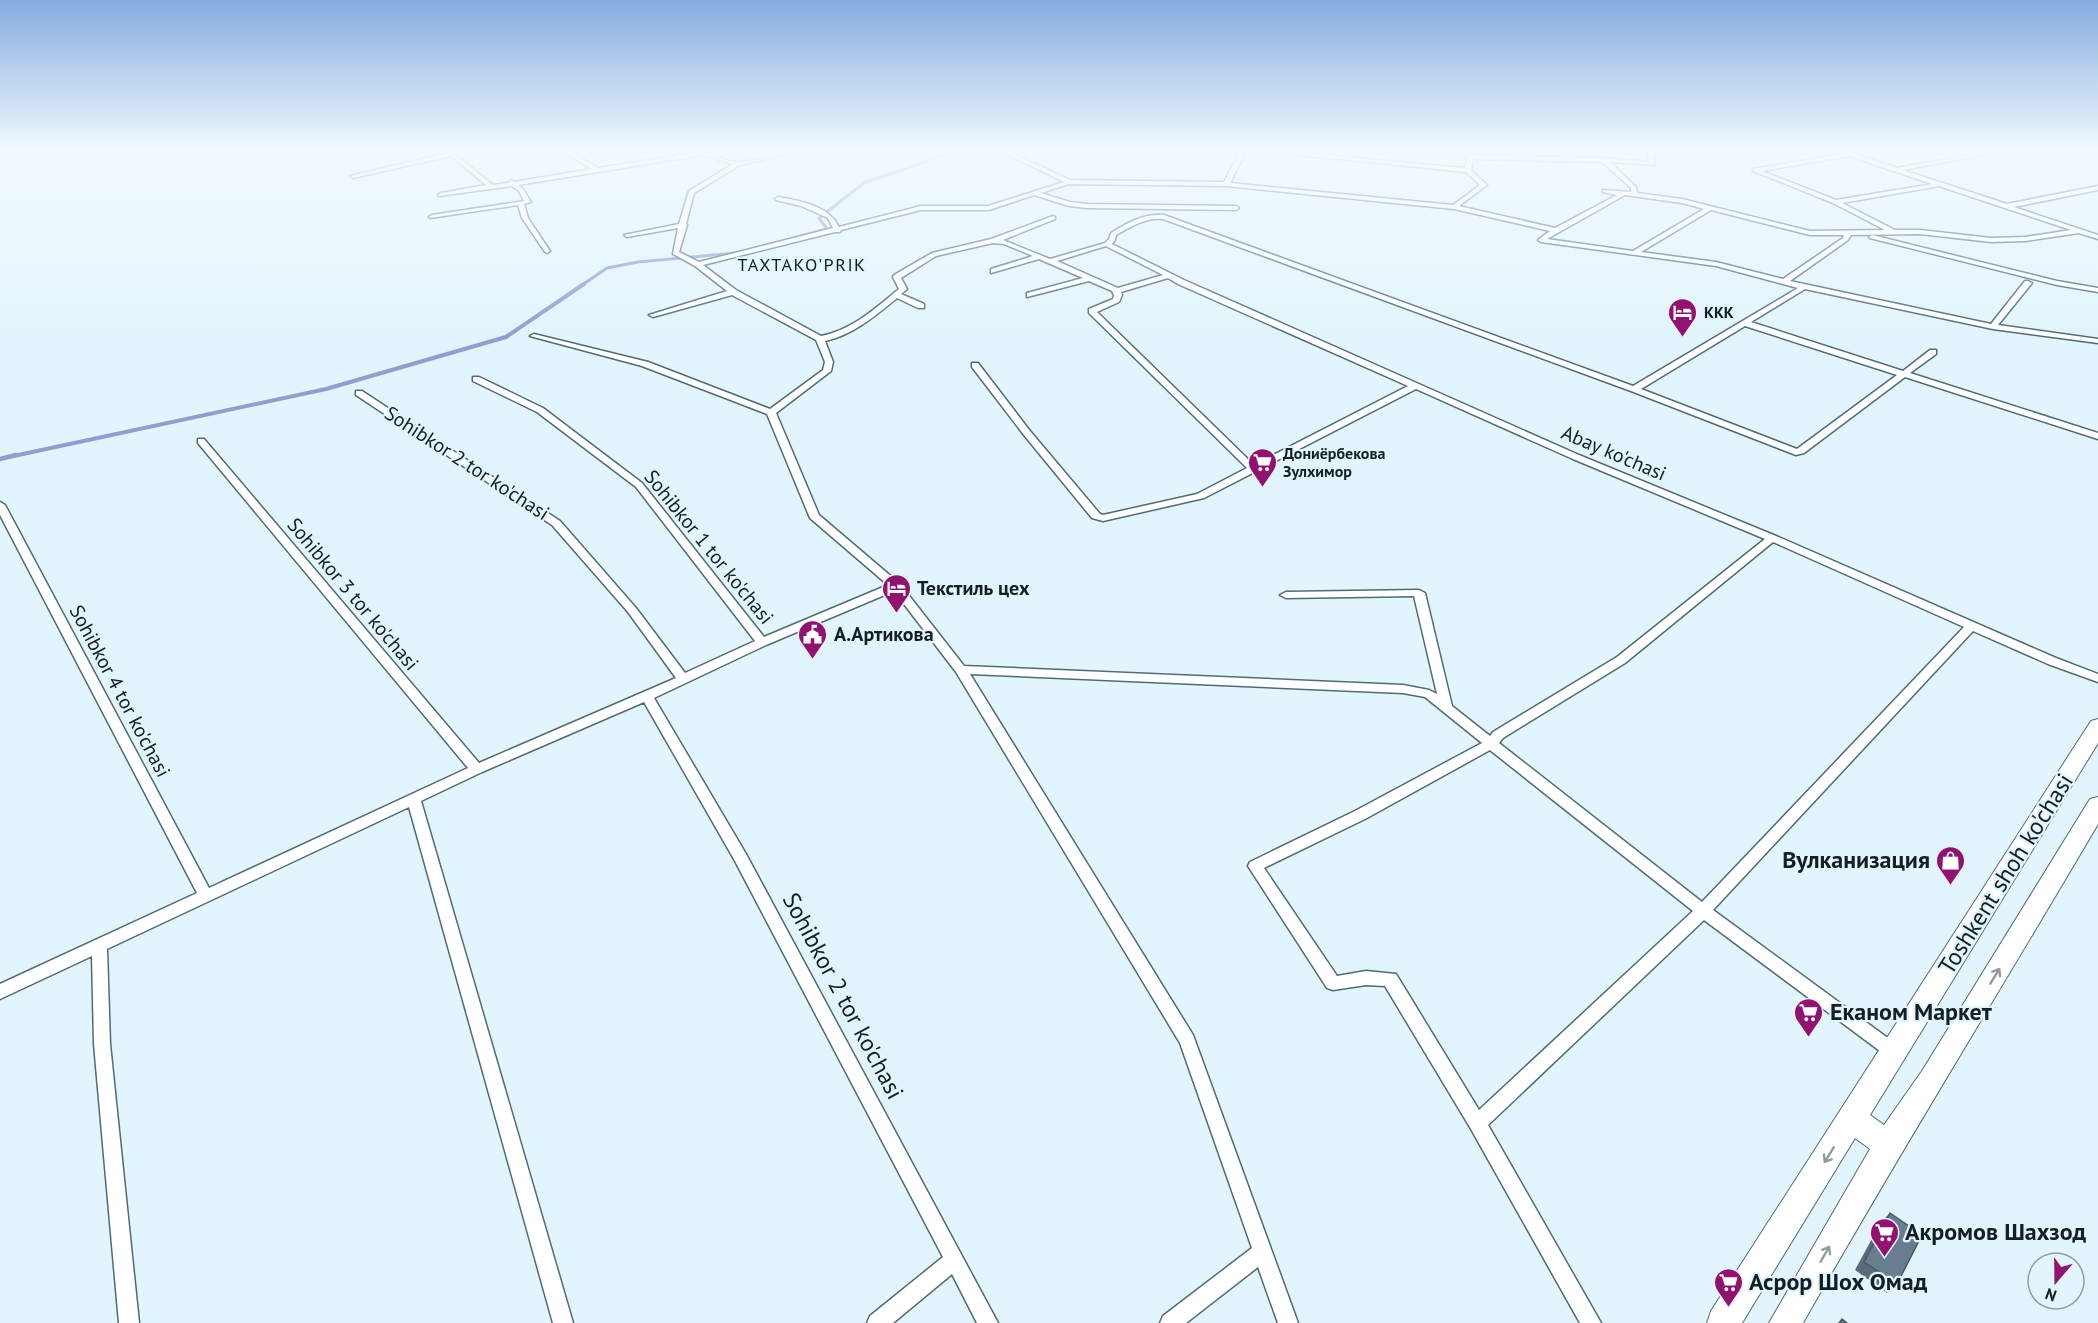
<svg xmlns="http://www.w3.org/2000/svg" width="2098" height="1323" viewBox="0 0 2098 1323" font-family="'PT Sans',sans-serif">
<style>
.lines{fill:none;stroke-linecap:round;stroke-linejoin:round}
.stream-far2{stroke:#8e9fd0;stroke-width:3}
.stream-far1{stroke:#8e9fd0;stroke-width:4}
.stream{stroke:#8e9fd0;stroke-width:4.5}
.minor-casing{stroke:#4f6c76;stroke-width:3}
.primary-casing{stroke:#4f6c76;stroke-width:2}
.minor{fill:#fff;fill-rule:evenodd}
.primary{fill:#fff;fill-rule:evenodd}
.wall{fill:#5a6c7c}
.building{fill:#697d90;stroke:#4a5865;stroke-width:1.5}
.oneway{stroke:#959a9c}
.labels{text-anchor:middle;stroke-width:4.5;stroke-linejoin:round;paint-order:stroke}
.far-poi-label{font-size:16px;font-weight:bold;fill:#131f23;stroke:#e2f5fc;text-anchor:start}
.far-quarter-label{font-size:18px;letter-spacing:1.5px;fill:#131f23;stroke:#e2f5fc}
.street-label{font-size:20px;fill:#131f23;stroke:#e2f5fc}
.poi-label{font-size:20px;font-weight:bold;fill:#131f23;stroke:#e2f5fc;text-anchor:start}
.near-poi-label{font-size:24px;font-weight:bold;fill:#131f23;stroke:#e2f5fc;text-anchor:start}
.near-street-label{font-size:24px;fill:#131f23;stroke:#e2f5fc}
</style>
<rect width="100%" height="100%" fill="#e2f5fc"/>
<g class="lines">
<g class="stream-far2">
<path d="M753 249 827 229 819 218 864 183 955 151"/>
<path d="M582 285 607 268 638 262 735 253"/>
</g>
<path class="stream-far1" d="M9 457 326 389 506 337 584 284"/>
<path class="stream" d="M0 459 16 455"/>
<defs>
<g id="minor">
<path d="M562 151H569L598 168 695 153 691 151C707 151 721 161 737 162 753 163 779 151 798 151L740 165 694 193 686 224 687 225 679 252 699 262 833 228 828 218 801 206 776 200 775 199 778 197C800 201 828 205 839 227L921 206H988L1064 182 1001 151H1008L1070 180 1224 182 1240 151H1246L1230 183 1453 205 1480 185 1466 172 1260 151H1280L1465 168 1467 158 1454 151H1461L1471 155 1604 158 1649 162 1648 151H1654V165L1610 162 1636 187 1637 193 1682 199 1810 231 1885 230 1833 203 1753 171V169L1842 154 1841 151 1853 153 1897 168 1992 151H2004L1903 170 2007 204 2098 186V190L2014 207 2098 235V239L2079 233 2025 241 1991 242 1920 234 1851 235 1848 240 1790 281 1991 324 2025 281H2028L2032 283 1998 325 2098 339V343L1993 329 1805 289 1751 322 1903 371 1930 350H1936V354L1910 373 2098 433V439L1905 377 1804 453 1796 455 1631 391 1163 219C1146 217 1130 227 1116 235L1115 240 1112 244 1184 280 1579 455 1776 536 2056 658 2098 674V682L2048 664 1973 631 1713 910 1900 1047 1902 1052 1900 1057 1894 1060 1888 1057 1704 920 1488 1125 1601 1323H1580L1471 1129 1385 986 1366 985 1333 990 1327 988 1248 866 1250 862 1355 811 1482 743 1425 697 1403 693 970 674 1193 1035 1298 1323H1278L1258 1267 1186 1323H1160L1163 1316 1252 1248 1180 1043 956 672 894 591 766 645 654 698 746 854 998 1323H977L952 1274 893 1323H867L870 1316 943 1257 735 861 644 702 482 772 421 801 573 1323H553L409 807 107 949 110 1044 139 1323H119L94 1044 92 956 0 999V984L197 893 0 515V502L5 505 209 888 468 768 198 443V439H204L479 763 676 678 628 612 552 525 356 395V391H362L560 521 636 608 685 673 755 641 636 487 537 412 473 381V377H479L543 408 642 483 764 637 888 585 810 518 767 414 642 366 530 336 534 334 648 362 770 409 823 370 825 362 816 340 732 295 653 317 649 315 727 291 695 266 673 254 678 228 627 237 624 235 679 224 689 191 733 164 703 155 518 185 523 189 531 202 524 204 528 218 550 251 547 253 545 252 522 218 518 205 430 218 429 217 432 215 524 201 519 191 512 186 439 196 438 195 441 193 486 185 451 156 353 178 350 176 452 152 493 185 508 183 511 180 514 182 592 169ZM1849 156 1932 184 1836 200 1762 171ZM1473 159 1602 162 1631 188V192L1603 190V192L1617 195 1555 228 1459 206 1487 185 1471 170ZM1069 184 1226 186 1454 209 1550 231 1539 239 1538 240 1541 242 1716 266 1798 288 1633 386 1164 215C1145 213 1127 223 1111 233L1109 239 1105 243 1050 259 1003 240 1055 219V217L1053 216 991 239 932 253 894 275 893 277 899 289C876 308 852 330 821 336L736 290 703 265 835 232H840L841 230 921 210H989L1034 195 1069 206 1087 208 1236 210 1239 208 1236 206 1087 204 1070 202 1041 193ZM1939 186 2071 230 2025 237 1991 238 1920 230H1895L1842 203ZM1625 195 1682 203 1704 209 1633 251 1547 239ZM1711 210 1810 235H1844L1843 238 1783 279 1716 262 1641 252ZM993 243 1004 244 1033 256 991 269V273L1039 259 1083 278 1027 293V297L1089 281 1112 291 1114 295 1113 299 1089 309V313L1247 468 1197 494 1103 515 1100 514 1030 431 978 363H972V367L1024 435 1092 518 1103 521 1204 498 1416 389 1573 459 1765 539 1617 657 1493 732 1490 736 1452 706 1425 593 1419 590 1286 592 1280 595 1286 598 1414 596 1437 694 1429 690 1403 685 964 666 900 584 819 515 776 413 831 371 833 362 825 341C853 335 875 316 897 298L918 308H924V304L901 294 907 289 901 278 936 256ZM1106 246 1163 275 1118 288 1057 261ZM1168 278 1178 284 1408 386 1254 465 1097 312 1119 302 1122 295 1121 292ZM1745 326 1897 375 1797 449 1641 389ZM1773 542 1964 627 1702 902 1499 743 1503 738 1625 663ZM1490 750 1693 911 1479 1110 1396 974 1366 971 1337 976 1264 868 1365 819Z"/>
<path d="M1872 235 2057 281 2098 288V292L2057 285 1870 238 1869 237Z"/>
</g>
<path id="primary" d="M2098 719V743L1870 1115 1884 1125 1922 1071 2090 799 2098 797V824C2000 991 1898 1155 1803 1323H1769L1870 1149 1855 1138 1742 1323H1707L1711 1311 2091 721Z"/>
</defs>
<use href="#minor" class="minor-casing"/>
<use href="#primary" class="primary-casing"/>
<use href="#minor" class="minor"/>
<use href="#primary" class="primary"/>
</g>
<path class="wall" d="M1890 1213 1897 1284 1887 1293 1855 1270 1881 1222Z"/>
<g class="building">
<path d="M1890 1213 1922 1235 1897 1284 1864 1262Z"/>
<path d="M1842 1319 1847 1323H1839Z"/>
</g>
<defs><path id="oneway-shaft" d="M-6 0H5M1.5-3L5.5 0L1.5 3" fill="none" stroke-width="1.6" stroke-linecap="round" stroke-linejoin="round" transform="scale(1.5)"/></defs>
<g class="oneway">
<use href="#oneway-shaft" transform="translate(1995 976) rotate(-59)"/>
<use href="#oneway-shaft" transform="translate(1829 1155) rotate(122)"/>
<use href="#oneway-shaft" transform="translate(1825 1254) rotate(-60)"/>
</g>
<linearGradient id="sky" x2="0" y2="1"><stop stop-color="#84acde"/><stop offset="0.45" stop-color="#f2fafe"/><stop offset="1" stop-color="#f2fafe" stop-opacity="0"/></linearGradient>
<rect width="2098" height="336" fill="url(#sky)"/>
<defs>
<symbol id="hotel-pin" viewBox="-11 -11 22 30"><path d="M0 17L-7.5 6A9.5 9.5 0 1 1 7.5 6Z" fill="#92136f" stroke="#e2f5fc"/><path d="M-6-4.5h1.5V1H6V5H4.5V3h-9V5H-6ZM-4 0a1.8 1.8 0 1 1 3.6 0ZM.5 0V-2.5h3Q6-2.5 6 0Z" fill="#fff"/></symbol>
<symbol id="supermarket-pin" viewBox="-11 -11 22 30"><path d="M0 17L-7.5 6A9.5 9.5 0 1 1 7.5 6Z" fill="#92136f" stroke="#e2f5fc"/><path d="M-6-5.5h2.5l.6 2H6L4.5 2H-2.5L-4.4-4H-6ZM-1.5 3.2a1.3 1.3 0 1 0 .1 0ZM3 3.2a1.3 1.3 0 1 0 .1 0Z" fill="#fff"/></symbol>
<symbol id="civic-pin" viewBox="-11 -11 22 30"><path d="M0 17L-7.5 6A9.5 9.5 0 1 1 7.5 6Z" fill="#92136f" stroke="#e2f5fc"/><path d="M-.6-6.5H3V-4.5H.6V-3L4-1V1h2V6H-6V1h2V-1L-.6-3ZM-1.2 2.5V6h2.4V2.5Z" fill="#fff"/></symbol>
<symbol id="shop-pin" viewBox="-11 -11 22 30"><path d="M0 17L-7.5 6A9.5 9.5 0 1 1 7.5 6Z" fill="#92136f" stroke="#e2f5fc"/><path d="M-5-2.5h2.3a2.7 3.5 0 0 1 5.4 0H5L5.5 6h-11ZM-1.5-2.5h3a1.5 2.3 0 0 0-3 0Z" fill="#fff"/></symbol>
</defs>
<g fill-rule="evenodd">
<use href="#hotel-pin" x="1666" y="296" width="33" height="45"/>
<use href="#supermarket-pin" x="1246" y="446" width="33" height="45"/>
<use href="#hotel-pin" x="880" y="572" width="33" height="45"/>
<use href="#civic-pin" x="796" y="618" width="33" height="45"/>
<use href="#shop-pin" x="1934" y="844" width="33" height="45"/>
<use href="#supermarket-pin" x="1792" y="996" width="33" height="45"/>
<use href="#supermarket-pin" x="1868" y="1216" width="33" height="45"/>
<use href="#supermarket-pin" x="1712" y="1266" width="33" height="45"/>
</g>
<g class="labels">
<g class="far-poi-label">
<text x="1704" y="318">ККК</text>
<text x="1283" y="459">Дониёрбекова<tspan x="1283" dy="18">Зулхимор</tspan></text>
</g>
<g class="far-quarter-label">
<text x="802" y="271">TAXTAKO'PRIK</text>
</g>
<g class="street-label">
<text transform="translate(1614 453) rotate(23)" y="7">Abay ko'chasi</text>
<text transform="translate(467 463) rotate(33)" y="7">Sohibkor 2 tor ko'chasi</text>
<text transform="translate(709 547) rotate(51)" y="7">Sohibkor 1 tor ko'chasi</text>
<text transform="translate(353 594) rotate(50)" y="7">Sohibkor 3 tor ko'chasi</text>
<text transform="translate(120 691) rotate(62)" y="7">Sohibkor 4 tor ko'chasi</text>
</g>
<g class="poi-label">
<text x="917" y="595">Текстиль цех</text>
<text x="834" y="641">А.Артикова</text>
</g>
<g class="near-poi-label">
<text x="1930" y="868" text-anchor="end">Вулканизация</text>
<text x="1830" y="1020">Еканом Маркет</text>
<text x="1905" y="1240">Акромов Шахзод</text>
<text x="1749" y="1290">Асрор Шох Омад</text>
</g>
<g class="near-street-label">
<text transform="translate(2006 874) rotate(-58)" y="8">Toshkent shoh ko'chasi</text>
<text transform="translate(843 996) rotate(62)" y="8">Sohibkor 2 tor ko'chasi</text>
</g>
</g>
<g transform="translate(2056 1281) rotate(200)"><circle r="28" fill="#e2f5fc" stroke="#8f9fa5" stroke-width="1.5"/>
<path d="M0-4.5L10 22L0 15L-10 22Z" fill="#92136f"/>
<text y="-9" font-size="16" font-weight="bold" text-anchor="middle" fill="#131f23">N</text>
</g>
</svg>
